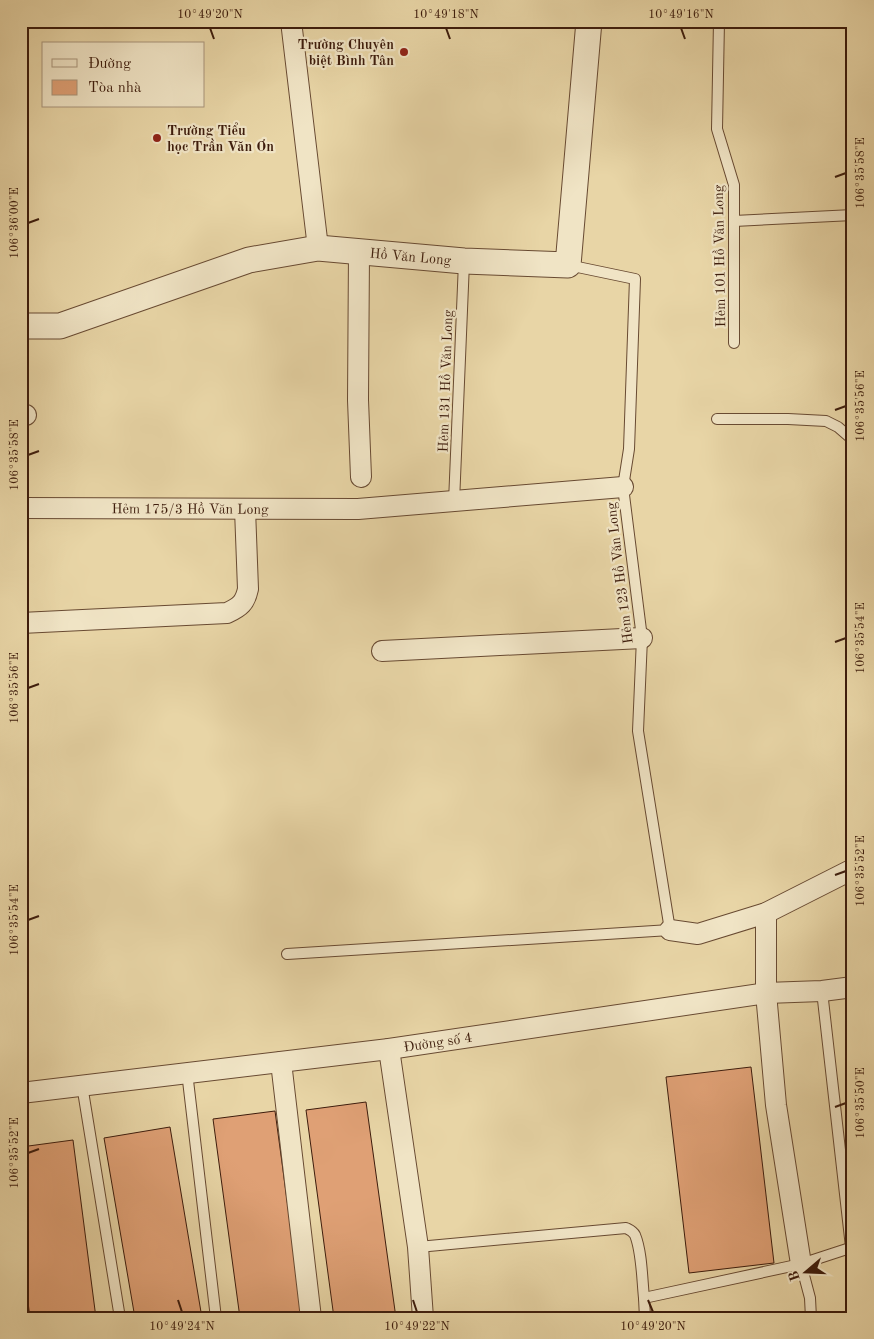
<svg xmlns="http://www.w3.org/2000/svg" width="874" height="1339" viewBox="0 0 874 1339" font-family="'Old Standard TT',serif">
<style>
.building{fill:#dfa075;stroke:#3d1c0c}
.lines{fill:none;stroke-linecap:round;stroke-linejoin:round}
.service-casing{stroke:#684a32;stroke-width:12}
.minor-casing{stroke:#684a32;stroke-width:22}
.tertiary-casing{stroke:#684a32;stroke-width:27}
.service{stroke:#f0e4c5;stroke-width:10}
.minor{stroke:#f0e4c5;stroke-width:20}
.tertiary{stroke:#f0e4c5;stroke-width:25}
.ticks{fill:none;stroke:#3d1c0c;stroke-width:2}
.poi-dot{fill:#8f2418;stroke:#f0e4c5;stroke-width:2}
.labels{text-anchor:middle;stroke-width:4.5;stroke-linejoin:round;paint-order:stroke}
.poi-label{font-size:14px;font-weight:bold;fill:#3d1c0c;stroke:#f0e4c5;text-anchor:end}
.street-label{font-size:14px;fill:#3d1c0c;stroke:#f0e4c5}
.neatline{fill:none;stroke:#3d1c0c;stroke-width:2}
.ticks-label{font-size:12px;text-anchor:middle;fill:#3d1c0c}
</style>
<rect width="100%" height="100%" fill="#e8d5a6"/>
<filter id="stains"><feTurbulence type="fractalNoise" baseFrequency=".004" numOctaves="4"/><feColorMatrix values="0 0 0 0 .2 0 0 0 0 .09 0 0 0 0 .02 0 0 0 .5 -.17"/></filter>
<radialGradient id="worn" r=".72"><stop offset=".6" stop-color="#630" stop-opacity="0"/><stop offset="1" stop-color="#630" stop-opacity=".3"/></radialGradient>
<g class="building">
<path d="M751 1067 774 1263 689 1273 666 1077Z"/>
<path d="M366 1102 396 1318H334L306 1110Z"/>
<path d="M275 1111 303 1318H240L213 1119Z"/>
<path d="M170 1127 202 1318H135L104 1138Z"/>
<path d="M73 1140 96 1318H30L21 1247V1147Z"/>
</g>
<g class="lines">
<defs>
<g id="service">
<path d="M719 21 717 129 734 185V343"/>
<path d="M734 221 853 215"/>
<path d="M717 419H788L826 421 838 427 853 440"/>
<path d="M454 502 464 262"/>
<path d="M287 954 670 930 638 731 642 638 623 487 629 449 635 279 568 265"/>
<path d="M822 991 851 1247"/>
<path d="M187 1072 216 1318"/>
<path d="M82 1085 120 1318"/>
<path d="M418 1247 626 1228C630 1230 633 1231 635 1235 642 1252 642 1279 644 1298"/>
<path d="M801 1264 810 1298 811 1318"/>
<path d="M645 1318 644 1298 801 1264 853 1247"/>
</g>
<g id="minor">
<path d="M291 21 318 248"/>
<path d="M359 252 358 400 361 477"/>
<path d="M21 415H26"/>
<path id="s1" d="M21 508 358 509 623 487"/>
<path d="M21 623 227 613C240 607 245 603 248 589L245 509"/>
<path d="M382 651 642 638"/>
<path d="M766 913V993L776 1105 801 1264"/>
<path d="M670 930 698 934 766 913 853 869"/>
<path d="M389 1049 418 1247 423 1318"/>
<path d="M281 1062 311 1318"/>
<path id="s2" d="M21 1093 389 1049 766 993 822 991 853 987"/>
</g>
<g id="tertiary">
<path id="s3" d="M21 326H60L249 260 318 248 464 261 568 265 589 21"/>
</g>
</defs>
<use href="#service" class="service-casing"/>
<use href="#minor" class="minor-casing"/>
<use href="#tertiary" class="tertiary-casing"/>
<use href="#service" class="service"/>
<use href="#minor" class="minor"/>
<use href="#tertiary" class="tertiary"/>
</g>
<path class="ticks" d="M210 28 214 39M446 28 450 39M681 28 685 39M835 177 846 173M28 223 39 219M835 410 846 406M28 455 39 451M835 642 846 638M28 688 39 684M835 875 846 871M28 920 39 916M835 1107 846 1103M28 1153 39 1149M178 1300 182 1312M413 1300 417 1312M648 1300 653 1312"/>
<g class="poi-dot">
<circle cx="404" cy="52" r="5"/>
<circle cx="157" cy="138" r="5"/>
</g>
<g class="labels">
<g class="poi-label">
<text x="394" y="49">Trường Chuyên<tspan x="394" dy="16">biệt Bình Tân</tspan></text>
<text x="167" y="135" text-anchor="start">Trường Tiểu<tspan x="167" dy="16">học Trần Văn Ơn</tspan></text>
</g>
<g class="street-label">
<text dy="5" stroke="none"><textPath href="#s3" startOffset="402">Hồ Văn Long</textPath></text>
<text transform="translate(719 256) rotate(-91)" y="5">Hẻm 101 Hồ Văn Long</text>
<text transform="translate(445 381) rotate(-88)" y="5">Hẻm 131 Hồ Văn Long</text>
<text dy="5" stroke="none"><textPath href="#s1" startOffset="169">Hẻm 175/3 Hồ Văn Long</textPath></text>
<text transform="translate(619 573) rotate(-97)" y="5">Hẻm 123 Hồ Văn Long</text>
<text dy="5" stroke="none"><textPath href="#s2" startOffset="420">Đường số 4</textPath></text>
</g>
</g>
<rect width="874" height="1339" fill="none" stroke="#e8d5a6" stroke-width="55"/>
<rect x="42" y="42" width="162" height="65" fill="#f0e4c5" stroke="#a8947b"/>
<rect x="52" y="59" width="25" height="8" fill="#f0e4c5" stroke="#a8947b"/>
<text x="88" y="68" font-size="15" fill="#3d1c0c">Đường</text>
<rect x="52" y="80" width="25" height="15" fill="#dfa075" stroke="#a8947b"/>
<text x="88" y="92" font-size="15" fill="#3d1c0c">Tòa nhà</text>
<g transform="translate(806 1272) rotate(251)" stroke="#f0e4c5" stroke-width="4" paint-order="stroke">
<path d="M0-4L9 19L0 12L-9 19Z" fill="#3d1c0c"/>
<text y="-8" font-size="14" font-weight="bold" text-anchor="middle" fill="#3d1c0c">B</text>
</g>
<rect x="28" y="28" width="818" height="1284" class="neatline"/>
<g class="ticks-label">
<text x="210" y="18">10°49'20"N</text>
<text x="446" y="18">10°49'18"N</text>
<text x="681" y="18">10°49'16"N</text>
<text transform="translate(860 173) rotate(-90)" y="4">106°35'58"E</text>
<text transform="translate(14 223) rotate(-90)" y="4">106°36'00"E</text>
<text transform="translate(860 406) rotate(-90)" y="4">106°35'56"E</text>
<text transform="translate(14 455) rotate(-90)" y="4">106°35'58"E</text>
<text transform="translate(860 638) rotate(-90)" y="4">106°35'54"E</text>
<text transform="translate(14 688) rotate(-90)" y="4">106°35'56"E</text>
<text transform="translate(860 871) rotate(-90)" y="4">106°35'52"E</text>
<text transform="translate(14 920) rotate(-90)" y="4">106°35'54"E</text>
<text transform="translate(860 1103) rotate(-90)" y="4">106°35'50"E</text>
<text transform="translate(14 1153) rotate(-90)" y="4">106°35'52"E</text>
<text x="182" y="1330">10°49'24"N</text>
<text x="417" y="1330">10°49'22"N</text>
<text x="653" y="1330">10°49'20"N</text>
</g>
<rect width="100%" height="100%" filter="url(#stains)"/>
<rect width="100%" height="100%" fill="url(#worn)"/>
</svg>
